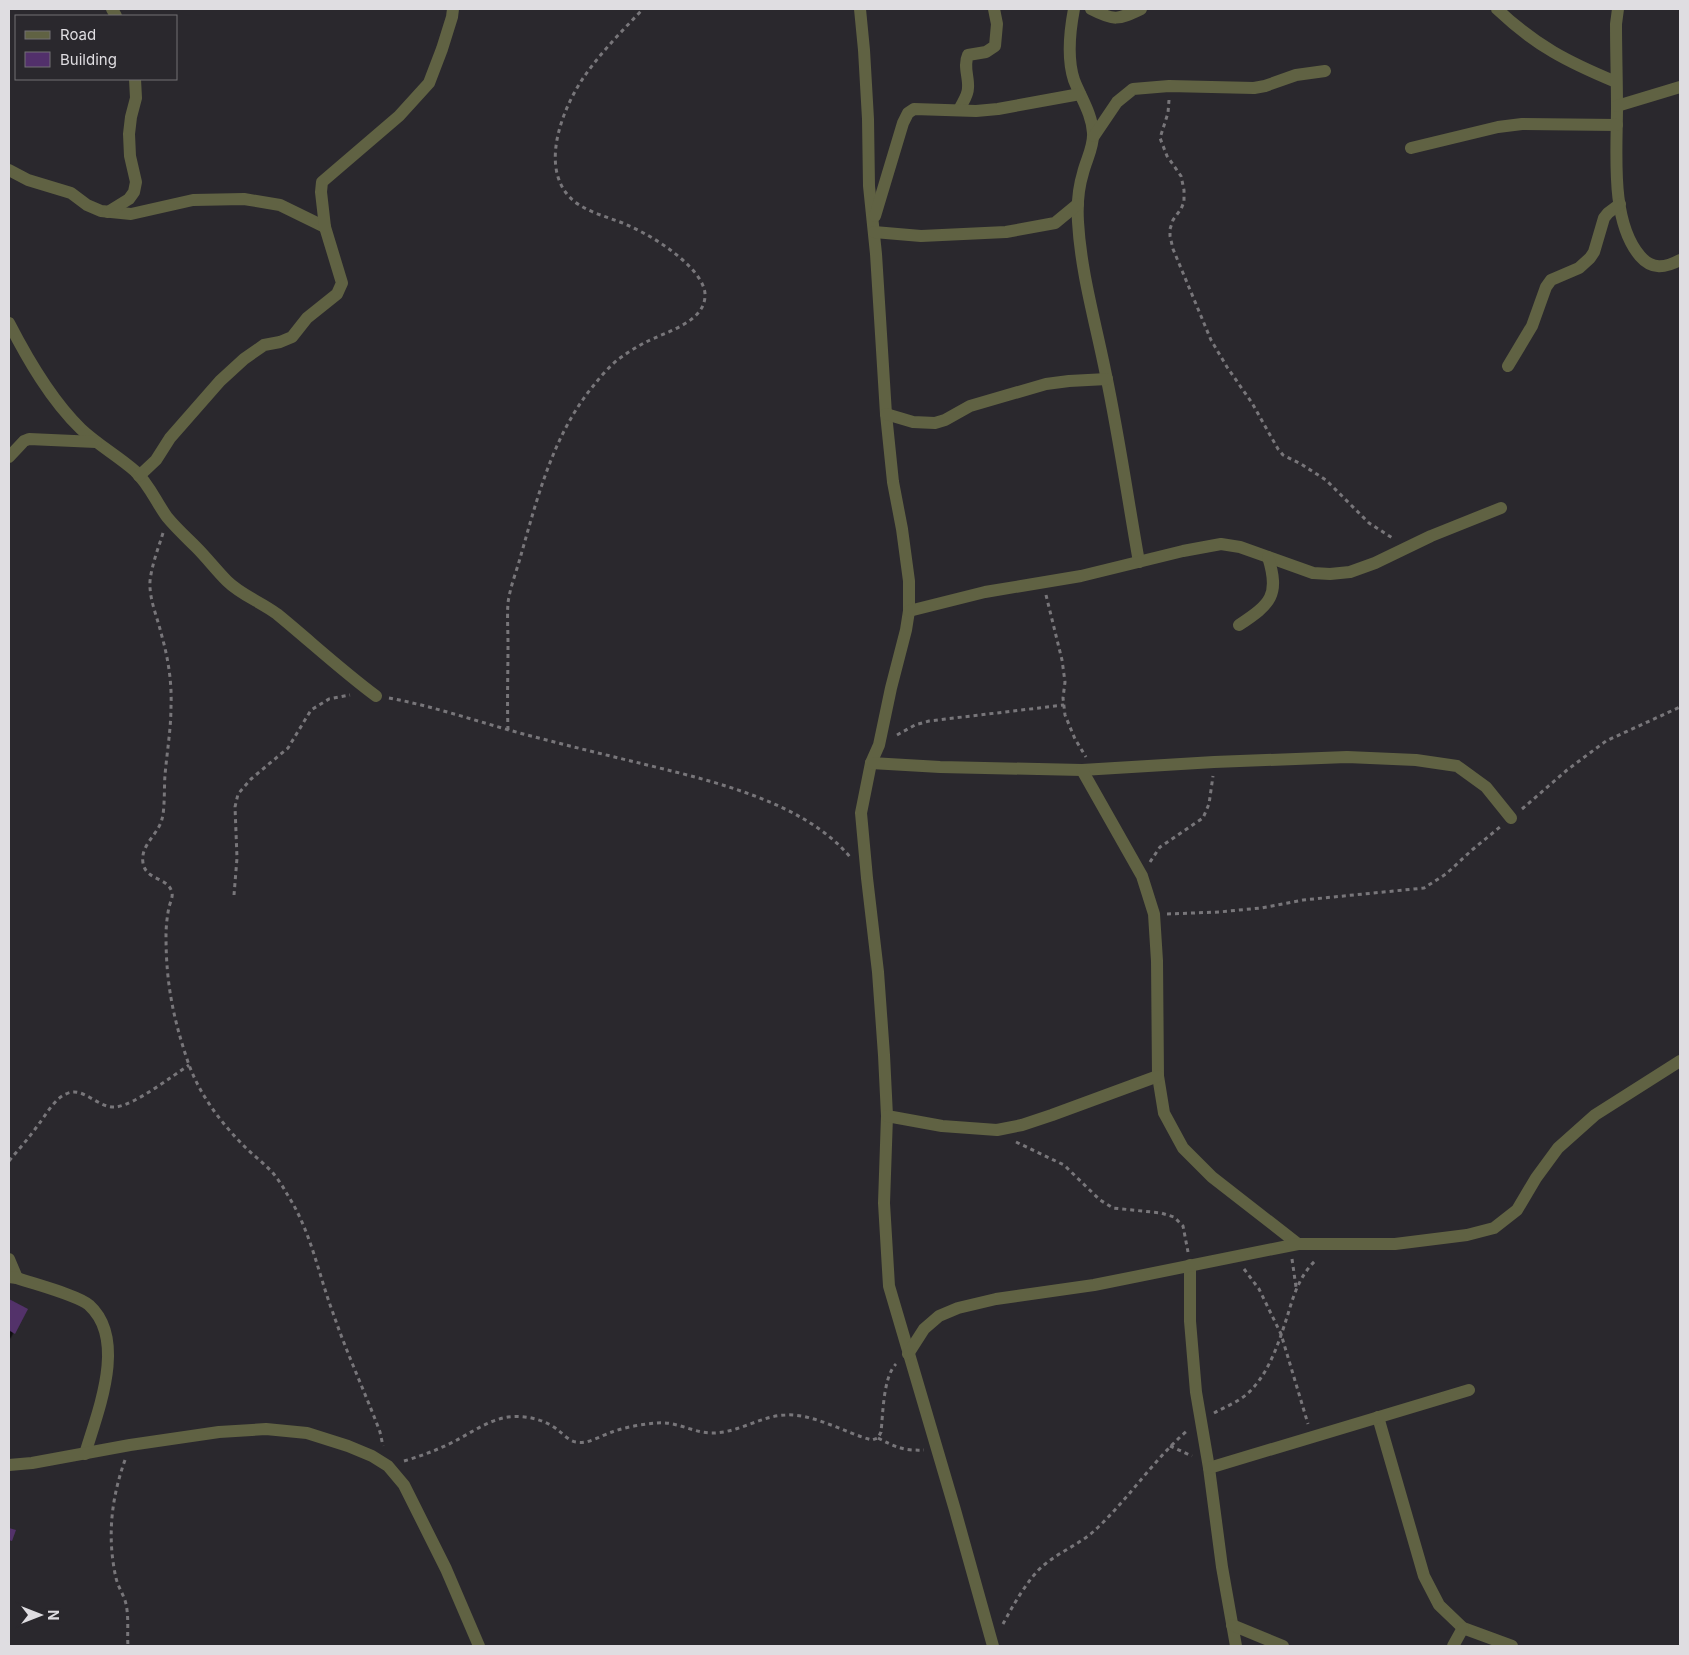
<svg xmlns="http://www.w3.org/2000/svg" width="1689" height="1655" viewBox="0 0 1689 1655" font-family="Inter,sans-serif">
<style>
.building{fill:#52306b;filter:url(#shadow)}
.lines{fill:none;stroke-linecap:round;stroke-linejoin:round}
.path{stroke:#78767a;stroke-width:3;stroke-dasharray:4 4;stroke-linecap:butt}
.minor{stroke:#606243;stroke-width:12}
</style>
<defs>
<filter id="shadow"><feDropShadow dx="-4.5" dy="4.5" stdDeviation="0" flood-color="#0009"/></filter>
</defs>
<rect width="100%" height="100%" fill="#2a282d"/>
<g class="building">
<path d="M9 1299 28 1309 15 1334 9 1330Z"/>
<path d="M9 1528 16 1530 12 1541 9 1540Z"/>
</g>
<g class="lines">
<g class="path">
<path d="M1169 100 1168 113 1160 138 1167 156 1181 176 1184 190V202L1181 209 1173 220 1170 229V236L1173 249 1211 340 1227 367 1252 403 1278 449 1283 455 1301 464 1326 480 1369 523 1394 539"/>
<path d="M163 533C158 549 152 564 150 581 149 599 157 616 161 633 168 657 172 682 171 706 171 729 167 752 165 775 164 788 165 808 162 819 158 835 140 845 143 863 146 881 169 877 172 893 173 897 170 903 169 907 167 917 166 927 166 936 166 983 173 1018 188 1062 199 1094 221 1123 245 1147 252 1154 260 1160 267 1167 275 1174 282 1185 287 1194 311 1231 318 1273 333 1313 347 1354 365 1392 380 1432L383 1446"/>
<path d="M1046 595 1062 660 1065 682 1063 698 1065 715 1075 739 1086 757"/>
<path d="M389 698C438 707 487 725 535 737 569 746 602 754 635 762 704 779 803 800 850 857"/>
<path d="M508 730C507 701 508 673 508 644 508 630 507 616 508 603 510 587 517 570 521 555 538 495 554 433 594 385 602 375 612 363 623 356 630 351 638 346 646 342 665 332 703 323 705 297 706 286 697 274 689 266 671 248 648 234 625 224 608 217 590 213 575 202 536 171 563 106 586 74 603 50 623 30 643 9"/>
<path d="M897 735 915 725 929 721 1064 705"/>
<path d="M1522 809 1567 770 1606 741 1680 707"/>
<path d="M1150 862 1160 847 1203 818 1209 804 1213 776"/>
<path d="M234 895 237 858 235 807 238 794 251 779 288 748 311 710 329 699 350 695"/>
<path d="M1167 914 1219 912 1261 908 1303 900 1424 888 1446 874 1472 850 1500 827"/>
<path d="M1016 1142 1064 1165 1100 1200 1113 1208 1161 1213 1174 1217 1183 1226 1188 1252"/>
<path d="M9 1161C19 1149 29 1138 38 1125 46 1115 54 1099 66 1094 83 1085 98 1109 116 1107 136 1104 171 1077 189 1065"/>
<path d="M1292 1259 1296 1287"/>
<path d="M1244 1269 1259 1289 1281 1334 1308 1424"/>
<path d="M1214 1413C1227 1406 1243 1400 1253 1388 1271 1368 1280 1339 1288 1314 1294 1294 1300 1275 1316 1260"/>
<path d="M878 1438C895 1447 904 1451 924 1450"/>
<path d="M1170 1446 1192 1456"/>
<path d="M125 1460C111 1499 107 1538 116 1578 118 1587 124 1595 126 1604 129 1618 127 1632 128 1646"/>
<path d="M404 1461C421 1456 437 1450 453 1442 471 1433 488 1420 508 1417 525 1415 544 1419 558 1430 563 1434 569 1441 576 1442 587 1445 602 1435 612 1432 626 1427 642 1424 657 1423 677 1421 693 1433 712 1433 738 1433 761 1416 785 1415 813 1413 845 1433 872 1440L878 1438 881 1432C883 1415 883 1377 896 1364"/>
<path d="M1003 1624C1012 1607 1029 1577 1044 1565 1059 1552 1080 1544 1094 1531 1128 1500 1153 1460 1188 1430"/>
</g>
<g class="minor">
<path d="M112 9 116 16"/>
<path d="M860 9 864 50 868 119 869 186 876 254 886 414 893 482 902 529 909 581V611L906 630 891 688 879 745 871 763 861 813 867 878 878 972 884 1055 887 1116 884 1203 889 1286 955 1510 993 1646"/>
<path d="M1074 9C1070 30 1067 59 1074 80 1081 98 1092 114 1093 133 1094 147 1086 160 1083 173 1078 189 1077 205 1078 222 1081 274 1096 324 1106 375 1119 437 1128 500 1139 562"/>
<path d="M1091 9C1114 21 1118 20 1141 9"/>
<path d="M1497 9C1536 46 1568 62 1616 82"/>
<path d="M1618 9 1616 24C1616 52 1617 80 1617 108 1617 152 1610 221 1640 256 1652 270 1665 268 1680 260"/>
<path d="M1617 106 1680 87"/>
<path d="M959 110C962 103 968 96 968 88 969 77 963 66 968 55L986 52 995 46 997 24 994 9"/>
<path d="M1094 136 1117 102 1133 89 1169 86 1254 88 1265 86 1296 75 1325 71"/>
<path d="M1411 148 1498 127 1522 124 1617 125"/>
<path d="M9 170 28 180 71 193 87 205 101 211 131 214 193 200 244 199 280 205 325 227"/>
<path d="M108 212 129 199 134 192 136 182 130 156 129 134 131 117 136 98 135 79"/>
<path d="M875 216 903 123 908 113 914 109 976 111 998 109 1080 94"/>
<path d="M874 232 921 236 1006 232 1055 223 1078 204"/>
<path d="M9 323C28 360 51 400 81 429 98 445 118 456 135 471 149 484 156 502 167 517 176 528 186 537 196 547 207 558 216 570 227 581 241 595 261 602 277 614 310 641 341 670 376 696"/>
<path d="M1508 366 1532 326 1546 287 1551 280 1579 268 1590 258 1594 252 1604 218 1608 213 1620 204"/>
<path d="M886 414 913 422 935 423 945 420 970 406 1046 384 1069 381 1107 379"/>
<path d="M9 457 24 441 29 439 96 442"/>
<path d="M139 476 156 460 170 438 220 381 244 359 264 345 280 342 292 337 307 318 337 294 342 283 325 227 321 192 322 182 399 116 429 83 442 49 452 17 453 9"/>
<path d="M909 611 985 592 1081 576 1183 551 1221 544 1240 547 1313 573 1330 574 1350 572 1375 563 1431 536 1501 508"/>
<path d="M1239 625C1271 604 1280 595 1268 557"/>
<path d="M871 763 940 767 1082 770 1214 762 1347 757 1416 760 1457 766 1486 787 1511 818"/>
<path d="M1082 770 1142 876 1154 914 1157 961 1158 1076 1164 1113 1183 1148 1212 1177 1298 1244"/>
<path d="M887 1116 942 1126 997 1130 1022 1125 1052 1115 1158 1076"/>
<path d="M9 1259 17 1278"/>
<path d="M1190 1265V1321L1196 1392 1209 1468 1222 1567 1236 1646"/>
<path d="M9 1277 17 1278C34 1284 77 1295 89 1305 128 1340 97 1413 85 1454"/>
<path d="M908 1354 924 1329 939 1316 958 1308 996 1299 1094 1285 1298 1244H1395L1467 1235 1494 1228 1517 1210 1536 1178 1558 1148 1595 1115 1680 1061"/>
<path d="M1378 1417 1424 1576 1439 1605 1463 1628 1512 1646"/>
<path d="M9 1465 32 1463 130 1445 219 1432 266 1429 307 1433 348 1446 372 1456 388 1466 404 1485 446 1569 479 1646"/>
<path d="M1209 1468C1296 1442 1383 1416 1469 1390"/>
<path d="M1232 1625 1283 1646"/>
<path d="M1453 1646 1463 1628"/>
</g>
</g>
<rect width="1689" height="1655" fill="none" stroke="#dfdde1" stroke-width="20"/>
<rect x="15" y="15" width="162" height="65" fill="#2a282d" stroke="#727075"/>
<rect x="25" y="31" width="25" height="8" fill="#606243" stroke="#727075"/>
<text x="60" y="40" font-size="15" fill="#dfdde1">Road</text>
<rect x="25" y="52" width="25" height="15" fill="#52306b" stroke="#727075"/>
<text x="60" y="65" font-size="15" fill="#dfdde1">Building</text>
<g transform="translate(40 1615) rotate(90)" stroke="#2a282d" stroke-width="4" paint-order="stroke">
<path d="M0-4L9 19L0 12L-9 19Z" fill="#dfdde1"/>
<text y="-8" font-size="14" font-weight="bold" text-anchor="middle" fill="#dfdde1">N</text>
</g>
</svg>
